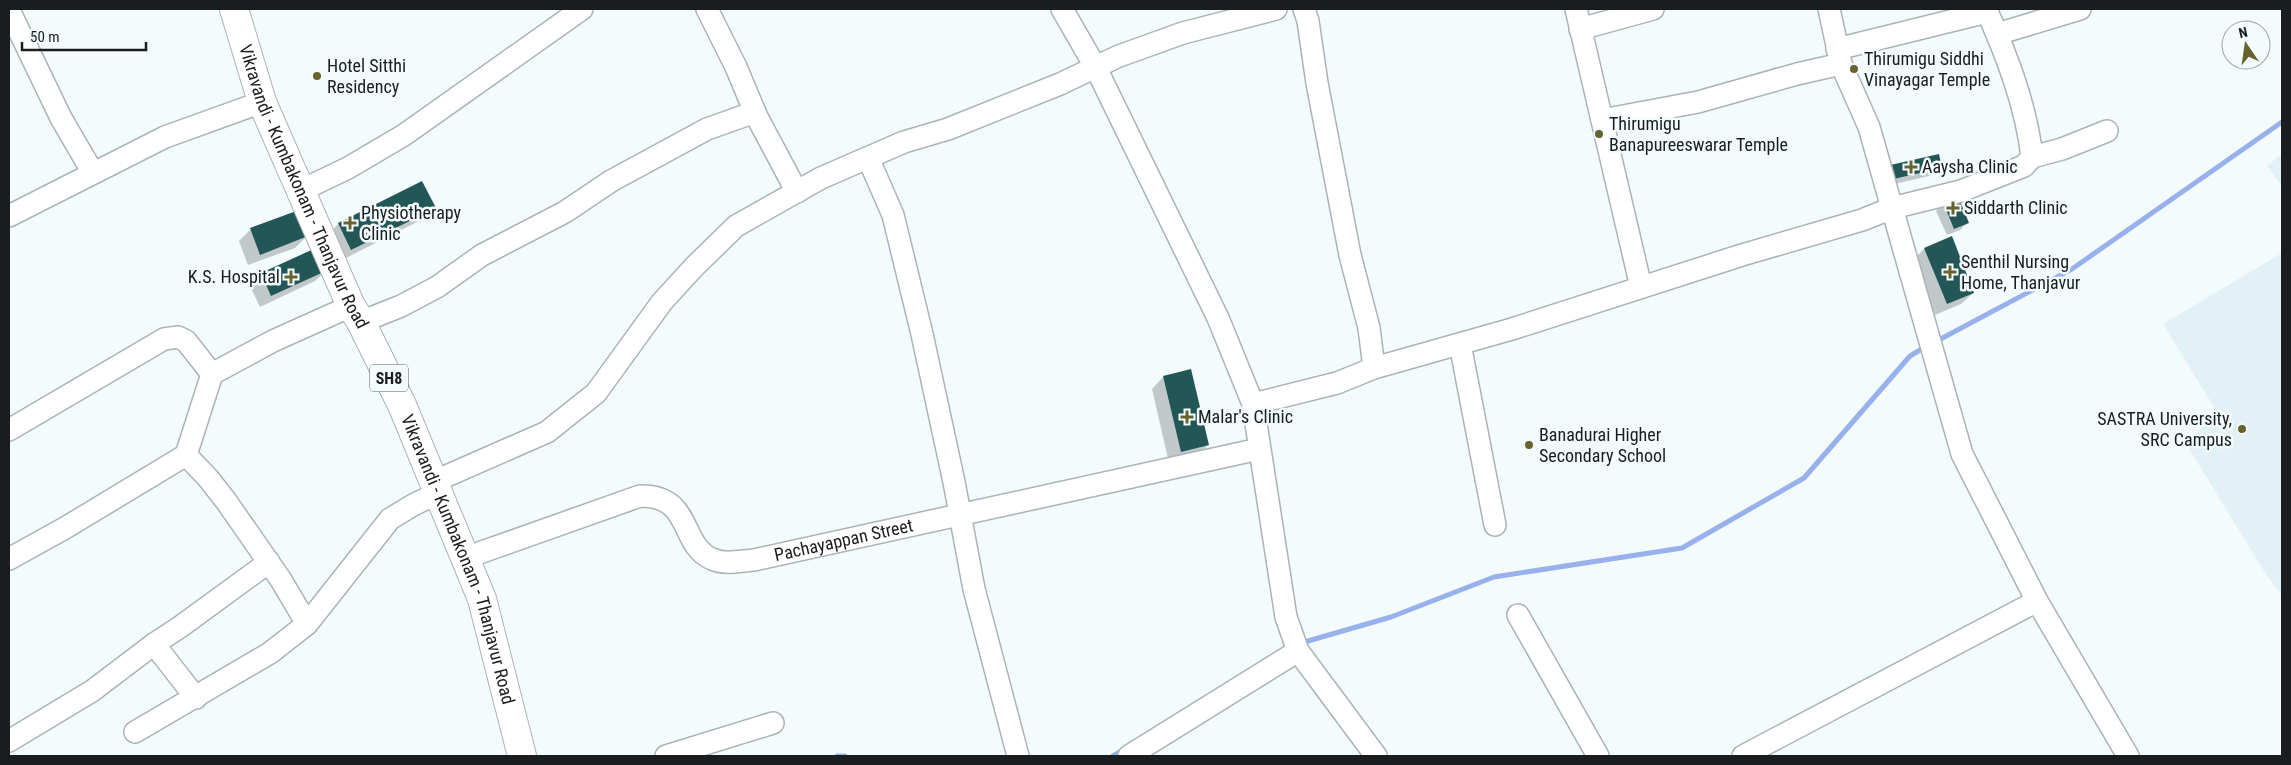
<svg xmlns="http://www.w3.org/2000/svg" width="2291" height="765" viewBox="0 0 2291 765" font-family="'Roboto Condensed',sans-serif">
<style>
.built{fill:#e1f1f6}
.shadow{fill:#0003}
.lines{fill:none;stroke-linecap:round;stroke-linejoin:round}
.stream{stroke:#98b1ed;stroke-width:5}
.building{fill:#225657}
.minor-casing{stroke:#acb3b6;stroke-width:24}
.major-casing{stroke:#acb3b6;stroke-width:30}
.minor{stroke:#fff;stroke-width:21}
.major{stroke:#fff;stroke-width:28}
.poi-dot{fill:#67622e;stroke:#f3fbfd;stroke-width:2}
.labels{text-anchor:middle;stroke-width:5;stroke-linejoin:round;paint-order:stroke}
.shield{fill:#f3fbfd;stroke:#5b5f60;stroke-width:1}
.shield-label{font-size:16px;font-weight:bold;fill:#1a1c1d}
.poi-label{font-size:18px;fill:#1a1c1d;stroke:#f3fbfd;text-anchor:start}
.street-label{font-size:18px;fill:#1a1c1d;stroke:#f3fbfd}
</style>
<rect width="100%" height="100%" fill="#f3fbfd"/>
<g class="built">
<path d="M2282 154V186L2267 166Z"/>
<path d="M2282 253V596L2262 568 2185 442 2219 415 2163 324Z"/>
</g>
<g class="shadow">
<path d="M1941 167 1933 175 1882 187 1879 175Z"/>
<path d="M422 182 434 208 423 219 340 261 327 236 338 224Z"/>
<path d="M1944 203 1968 222 1960 230 1947 235 1936 211Z"/>
<path d="M251 229 307 236 295 248 248 265 239 241Z"/>
<path d="M1924 249 1973 293 1961 304 1935 315 1913 260Z"/>
<path d="M327 270 315 281 260 307 250 286 262 275Z"/>
<path d="M1163 377 1208 445 1196 457 1169 463 1152 389Z"/>
</g>
<g class="lines">
<g class="stream">
<path d="M1935 342 2072 269 2282 122"/>
<path d="M1301 643 1391 617 1494 577 1682 548 1804 478 1910 356 1925 347"/>
<path d="M837 756H845"/>
<path d="M1113 756 1123 750"/>
</g>
</g>
<g class="building">
<path d="M1939 154 1942 168 1889 180 1886 166Z"/>
<path d="M422 181 436 208 351 250 338 223Z"/>
<path d="M1958 196 1969 223 1954 229 1943 202Z"/>
<path d="M299 210 308 236 260 255 250 228Z"/>
<path d="M1952 236 1974 293 1947 304 1924 248Z"/>
<path d="M318 247 328 270 271 296 261 273Z"/>
<path d="M1191 369 1209 445 1181 452 1163 376Z"/>
</g>
<g class="lines">
<defs>
<g id="minor">
<path d="M707 9 736 67 757 117 797 192"/>
<path d="M1062 9 1096 68 1218 318 1253 404 1286 617 1298 651 1376 756"/>
<path d="M1304 9 1308 21 1317 83 1350 255 1369 328 1374 368"/>
<path d="M1576 9 1641 287"/>
<path d="M1829 9 1841 64 1869 127 1962 454 2037 601 2128 756"/>
<path d="M9 10 61 118 93 173"/>
<path d="M1580 29 1653 9"/>
<path d="M1997 34 2080 9"/>
<path d="M1837 49 1987 12"/>
<path d="M1602 120 1698 102 1797 74 1841 64"/>
<path d="M2032 157 2062 149 2107 131"/>
<path d="M868 158 893 215 922 334 954 482 974 589 1018 756"/>
<path d="M300 191 348 168 404 135 582 9"/>
<path d="M9 216 165 137 262 102"/>
<path d="M361 322 401 306 437 287 482 255 565 212 611 181 707 129 755 112"/>
<path d="M1460 344 1495 525"/>
<path d="M212 374 186 455 208 478 226 501 281 580 307 624"/>
<path d="M1253 404 1337 383 1374 368 1512 329 1742 255 1862 220 1892 208 1961 191 2024 166 2032 157C2026 105 2007 56 1986 9"/>
<path d="M9 430 164 339 178 337 186 341 212 374 273 341 351 306"/>
<path d="M433 482 547 432 596 393 662 302 694 267 736 226 821 178 904 142 948 129 1060 84 1119 56 1183 33 1276 9"/>
<path id="s1" d="M465 558 640 496C693 495 679 545 712 559 725 565 740 561 754 560L1259 449"/>
<path d="M9 559 65 528 186 455"/>
<path d="M1518 615 1598 756"/>
<path d="M154 644 196 698"/>
<path d="M135 732 270 653 307 624 390 519 413 505 438 493"/>
<path d="M9 741 92 691 154 644 180 627 269 562"/>
<path d="M666 756 773 723"/>
<path d="M1129 756 1298 651"/>
<path d="M1743 756 2037 601"/>
</g>
<g id="major">
<path id="s2" d="M234 9 262 102 351 306 361 322 402 405 482 599 522 756"/>
</g>
</defs>
<use href="#minor" class="minor-casing"/>
<use href="#major" class="major-casing"/>
<use href="#minor" class="minor"/>
<use href="#major" class="major"/>
</g>
<g class="poi-dot">
<circle cx="1854" cy="69" r="5"/>
<circle cx="317" cy="76" r="5"/>
<circle cx="1599" cy="134" r="5"/>
<path d="M1908.5 159.5h5v5h5v5h-5v5h-5v-5h-5v-5h5z"/>
<path d="M1950.5 200.5h5v5h5v5h-5v5h-5v-5h-5v-5h5z"/>
<path d="M347.5 215.5h5v5h5v5h-5v5h-5v-5h-5v-5h5z"/>
<path d="M1947.5 264.5h5v5h5v5h-5v5h-5v-5h-5v-5h5z"/>
<path d="M288.5 269.5h5v5h5v5h-5v5h-5v-5h-5v-5h5z"/>
<path d="M1184.5 409.5h5v5h5v5h-5v5h-5v-5h-5v-5h5z"/>
<circle cx="2242" cy="429" r="5"/>
<circle cx="1529" cy="445" r="5"/>
</g>
<g class="labels">
<rect class="shield" x="370" y="364.5" width="38" height="27" rx="4"/>
<g class="shield-label">
<text x="389" y="384">SH8</text>
</g>
<g class="poi-label">
<text x="1864" y="65">Thirumigu Siddhi<tspan x="1864" dy="21">Vinayagar Temple</tspan></text>
<text x="327" y="72">Hotel Sitthi<tspan x="327" dy="21">Residency</tspan></text>
<text x="1609" y="130">Thirumigu<tspan x="1609" dy="21">Banapureeswarar Temple</tspan></text>
<text x="1922" y="173">Aaysha Clinic</text>
<text x="1964" y="214">Siddarth Clinic</text>
<text x="361" y="219">Physiotherapy<tspan x="361" dy="21">Clinic</tspan></text>
<text x="1961" y="268">Senthil Nursing<tspan x="1961" dy="21">Home, Thanjavur</tspan></text>
<text x="280" y="283" text-anchor="end">K.S. Hospital</text>
<text x="1198" y="423">Malar's Clinic</text>
<text x="2232" y="425" text-anchor="end">SASTRA University,<tspan x="2232" dy="21">SRC Campus</tspan></text>
<text x="1539" y="441">Banadurai Higher<tspan x="1539" dy="21">Secondary School</tspan></text>
</g>
<g class="street-label">
<text dy="6" stroke="none"><textPath href="#s2" startOffset="191">Vikravandi - Kumbakonam - Thanjavur Road</textPath></text>
<text dy="6" stroke="none"><textPath href="#s1" startOffset="422">Pachayappan Street</textPath></text>
<text dy="6" stroke="none"><textPath href="#s2" startOffset="596">Vikravandi - Kumbakonam - Thanjavur Road</textPath></text>
</g>
</g>
<rect width="2291" height="765" fill="none" stroke="#1a1c1d" stroke-width="20"/>
<g transform="translate(2246 45) rotate(347)"><circle r="24" fill="#f3fbfd" stroke="#9ca2a3"/>
<path d="M0-4L9 19L0 12L-9 19Z" fill="#67622e"/>
<text y="-8" font-size="14" font-weight="bold" text-anchor="middle" fill="#1a1c1d">N</text>
</g>
<path d="M22 42v8h124v-8" fill="none" stroke="#1a1c1d" stroke-width="2.5"/>
<text x="30" y="42" font-size="15" fill="#1a1c1d" stroke="#f3fbfd" stroke-width="4" paint-order="stroke">50 m</text>
</svg>
